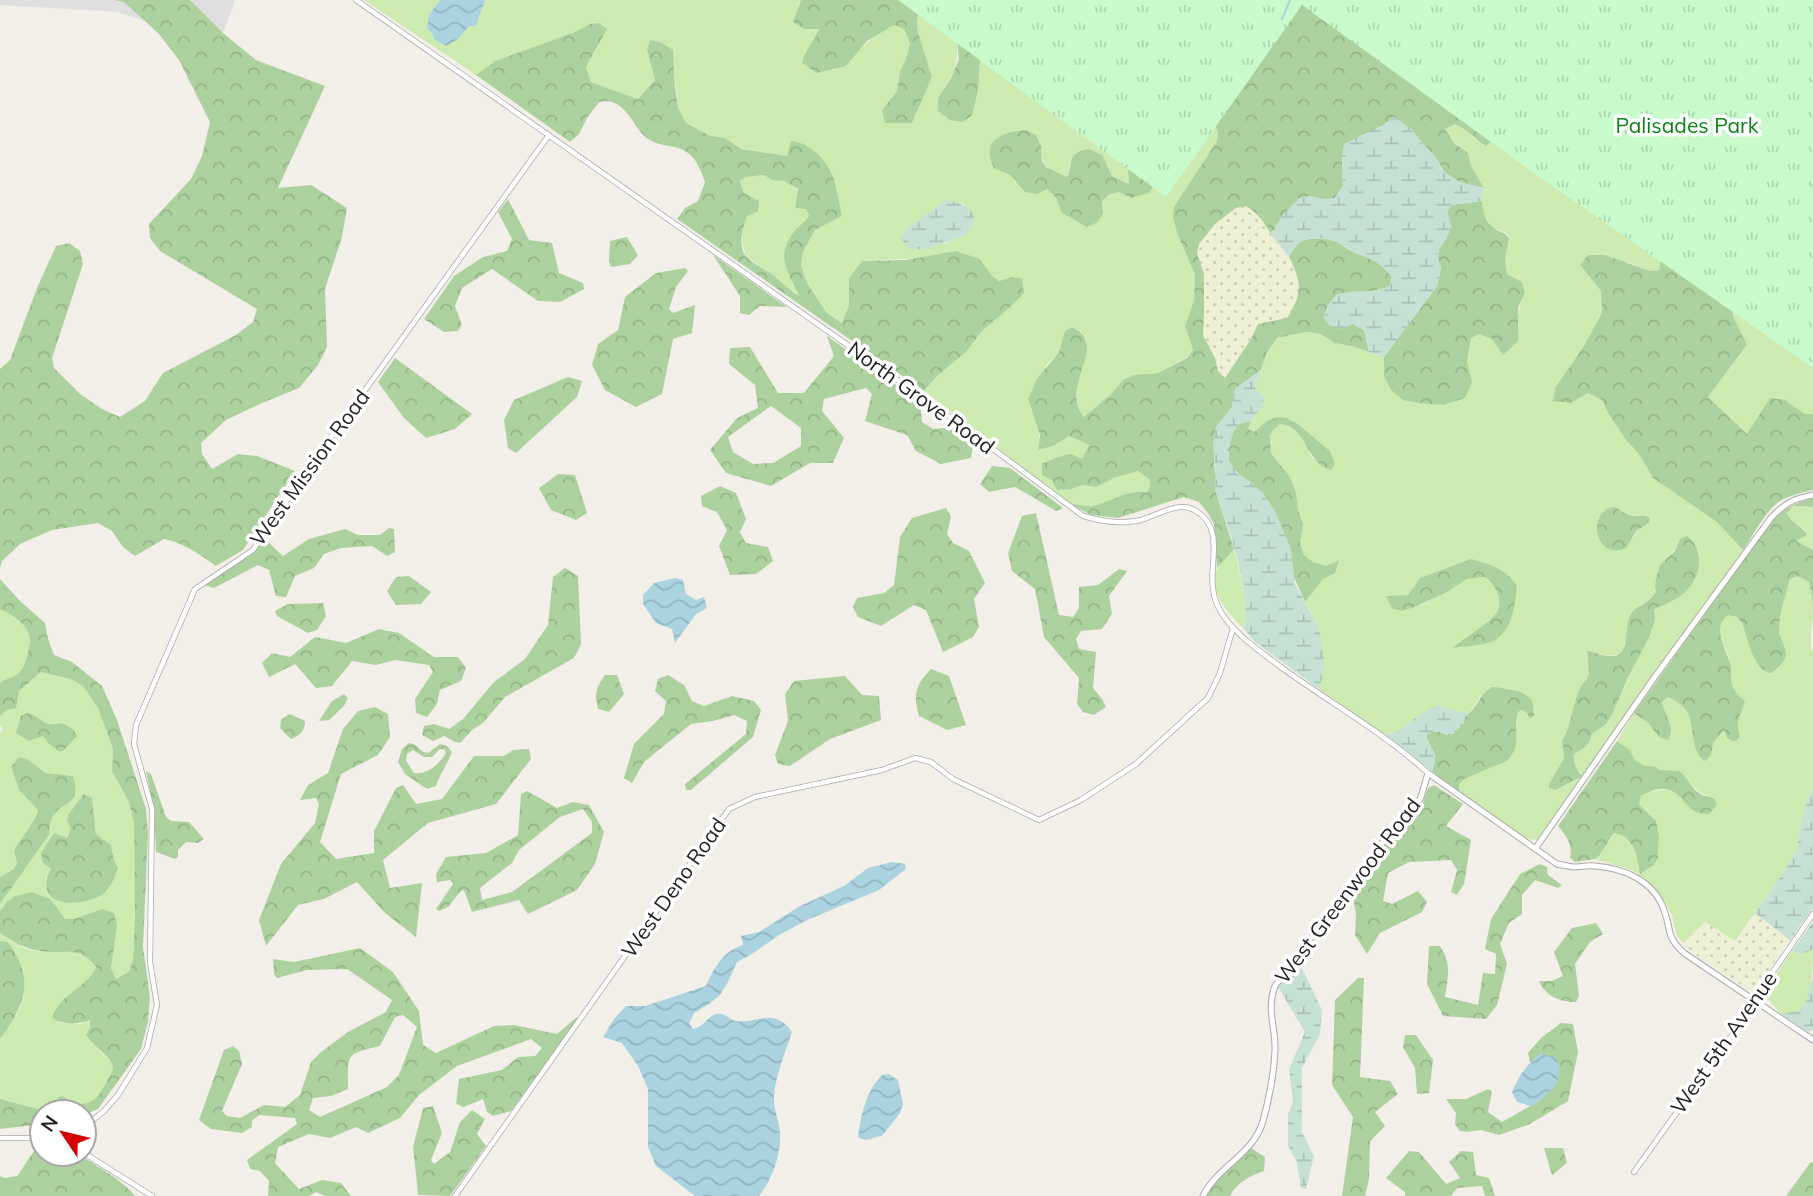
<svg xmlns="http://www.w3.org/2000/svg" width="1813" height="1196" viewBox="0 0 1813 1196" font-family="Mulish,sans-serif">
<style>
.residential{fill:#e0dfdf}
.farmland{fill:url(#farmland-dots)}
.grass{fill:#cdebb0;fill-rule:evenodd}
.forest{fill:url(#forest-crowns);fill-rule:evenodd}
.wetland{fill:url(#wetland-marsh)}
.park{fill:url(#park-tufts)}
.water{fill:url(#water-waves)}
.lines{fill:none;stroke-linecap:round;stroke-linejoin:round}
.stream{stroke:#aad3df;stroke-width:2}
.minor-casing{stroke:#a9a9a9;stroke-width:6}
.tertiary-casing{stroke:#a9a9a9;stroke-width:7}
.minor{stroke:#fff;stroke-width:4.5}
.tertiary{stroke:#fff;stroke-width:5}
.labels{text-anchor:middle;stroke-width:7;stroke-linejoin:round;paint-order:stroke}
.park-label{font-size:21px;fill:#0c8416;stroke:#fff}
.street-label{font-size:21px;fill:#222;stroke:#fff}
</style>
<defs>
<pattern id="farmland-dots" width="8" height="8" patternUnits="userSpaceOnUse" patternTransform="scale(1.75)"><rect width="8" height="8" fill="#eef0d5"/><path d="M2 2h.1M6 6h.1" fill="none" stroke="#ccceb7" stroke-width="1.8" stroke-linecap="round"/></pattern>
<pattern id="forest-crowns" width="20" height="18" patternUnits="userSpaceOnUse" patternTransform="scale(1.75)"><rect width="20" height="18" fill="#add19e"/><path d="M2 6a3 3 0 1 1 6 0M12 15a3 3 0 1 1 6 0" fill="none" stroke="#95b388"/></pattern>
<pattern id="wetland-marsh" width="20" height="14" patternUnits="userSpaceOnUse" patternTransform="scale(1.75)"><rect width="20" height="14" fill="#c6e0d4"/><path d="M1 5h8M5 5V1M11 12h8M15 12V8" fill="none" stroke="#aac0b6"/></pattern>
<pattern id="park-tufts" width="24" height="20" patternUnits="userSpaceOnUse" patternTransform="scale(1.75)"><rect width="24" height="20" fill="#c8facc"/><path d="M3 7l-1-3M5 7V3M7 7l1-3M15 17l-1-3M17 17v-4M19 17l1-3" fill="none" stroke="#acd6af"/></pattern>
<pattern id="water-waves" width="16" height="10" patternUnits="userSpaceOnUse" patternTransform="scale(1.75)"><rect width="16" height="10" fill="#aad3df"/><path d="M0 5q4-4 8 0t8 0" fill="none" stroke="#92b5bf"/></pattern>
</defs>
<rect width="100%" height="100%" fill="#f2efe9"/>
<path class="residential" d="M0 0H235L218 47 118 12 0 5Z"/>
<g class="farmland">
<path d="M1246 206 1254 211 1261 217 1271 234 1289 257 1297 273 1300 284 1295 306 1287 318 1258 324 1251 339 1225 378 1218 372 1215 358 1203 335 1204 313 1197 252 1199 244 1215 224 1236 208Z"/>
<path d="M1755 913 1790 940 1757 987 1750 991 1687 949 1683 943 1705 921 1735 941Z"/>
</g>
<g class="grass">
<path d="M364 0H440L429 15 434 39C453 48 457 37 469 26H476L485 0H801L798 6 820 29 816 39 804 53 846 66C860 48 873 35 894 25L905 29 910 43 906 59 900 71 897 91 882 110 886 123H912L932 77 918 32 917 20 921 6 955 25C959 63 959 66 938 98L975 102 978 91 981 46 1204 97 1218 133 1217 141 1173 218 1177 233 1195 275 1194 300 1185 326 1193 350 1187 357 1158 373 1134 375 1124 379 1111 394 1084 417C1068 397 1082 363 1087 340L1081 331 1072 327 1065 331 1059 352 1046 366 1030 408C1038 424 1041 431 1038 450L1053 446 1069 436 1089 445 1082 459 1072 489 1082 485 1096 487 1114 478 1138 471 1150 480V487L1147 492C1127 489 1111 502 1092 506 1086 507 1077 504 1070 504L924 391 937 376 966 352 982 331 1007 310 1012 277 999 281 992 276 980 259C940 258 901 258 862 261L849 278V305L843 323 826 312 807 283 801 266 803 252 815 230 842 216 837 195 787 156 741 149 725 138 710 137 686 123 678 108 674 70 661 42 650 40 647 50 655 80 638 99 591 82 586 67 599 45 590 24 575 32 495 61 476 75ZM1041 146C1042 170 1048 168 1067 177L1072 157 1107 166 1112 176 1130 184 1128 164 1131 198 1119 192 1108 195 1102 202 1103 213 1087 226 1062 213 1056 198 1047 189 1015 182 1010 175ZM946 200 964 204 969 232 945 244 901 238 906 229Z"/>
<path d="M1455 124 1465 128 1475 139 1505 129 1664 243 1659 270 1650 271 1627 262 1580 265 1601 291 1602 313 1582 349 1571 403 1588 393 1602 400 1608 413 1626 440 1639 454 1653 478 1717 522 1743 550 1537 840 1527 839 1522 836 1459 793V785L1464 779 1507 761C1524 744 1512 732 1518 712L1522 710 1527 713 1528 696C1514 690 1495 683 1483 694 1477 699 1475 708 1468 713L1455 711 1437 705C1429 710 1420 715 1412 720 1402 728 1396 736 1382 733L1319 689 1325 669 1317 624 1305 602 1338 560 1326 567 1313 562 1304 555 1300 543 1303 524 1298 510 1296 492 1290 477 1271 453 1270 436 1273 430 1280 424C1298 426 1307 444 1313 459L1330 451 1298 424 1267 421 1254 432 1248 429 1251 421 1262 407 1255 388 1267 352 1277 338 1306 332 1321 334 1334 343 1352 346 1384 357C1384 385 1389 396 1418 403L1467 362 1471 338 1479 334 1492 339 1517 322C1518 307 1526 296 1522 282L1507 274 1505 261 1509 237 1506 233 1492 227 1483 214 1482 201 1484 187 1471 165 1468 153 1454 143 1445 129ZM1615 507C1623 513 1631 516 1641 515L1640 527 1626 548ZM1680 539 1697 548 1700 555 1661 606 1654 609 1655 619 1612 715 1606 724 1592 734C1590 745 1584 748 1574 754 1573 763 1577 769 1582 776L1556 790 1549 784 1564 758 1562 741 1567 731 1577 695 1581 686 1587 679 1589 673 1587 650C1600 653 1607 659 1621 653L1641 604C1662 598 1658 573 1668 558 1674 549 1676 551 1680 539ZM1460 563 1517 585C1511 636 1502 642 1453 647 1464 638 1486 625 1494 616 1505 604 1497 586 1485 577L1467 579 1424 604 1402 611 1386 597 1408 595 1420 578Z"/>
<path d="M764 175C772 180 778 179 786 182 801 188 803 203 809 216L794 232 792 282 800 297 788 289 777 278 746 256 743 246 742 230 747 216 744 193 740 181 746 177Z"/>
<path d="M1813 271V414H1805L1785 400 1748 435 1708 397 1747 346 1733 316 1732 297Z"/>
<path d="M1793 506 1813 507V550L1798 543 1795 540 1805 529 1789 519 1787 513Z"/>
<path d="M1234 549C1241 576 1248 602 1245 630 1230 615 1204 589 1219 566 1223 560 1229 554 1234 549Z"/>
<path d="M1798 576 1809 582C1812 594 1813 605 1813 617 1812 630 1808 641 1813 652V789L1806 803 1803 815 1796 851 1785 870 1735 941 1705 922 1683 943C1673 933 1676 926 1671 914 1664 897 1648 877 1631 870 1620 865 1606 863 1595 859L1599 856 1615 833C1634 838 1637 856 1640 873L1658 856C1660 828 1661 824 1639 804L1641 796C1663 786 1673 787 1689 807L1714 798C1699 794 1692 787 1683 774L1660 770 1656 767 1645 766 1635 760 1630 750 1617 741 1634 713 1648 723 1659 737 1671 724 1664 712 1662 702 1668 697C1674 700 1682 704 1686 710 1692 719 1695 739 1696 749L1712 744 1725 729 1740 736C1734 720 1742 719 1741 709 1740 700 1733 692 1732 683 1730 673 1731 665 1728 655 1724 642 1712 626 1728 615L1737 617 1742 623 1755 660 1778 669C1781 665 1786 660 1786 655 1786 648 1780 641 1779 634 1777 616 1786 596 1790 579Z"/>
<path d="M0 609C11 614 26 623 29 635 31 640 29 646 28 652 26 659 25 667 20 672 14 678 6 678 0 683Z"/>
<path d="M41 672 70 679 83 686 98 708 113 749 112 771 129 802 134 822 135 919 133 959 129 973 116 979 111 968 113 948 102 909 73 919H65L32 892C17 896 9 899 0 911V904L49 835C49 825 51 816 59 809 62 806 66 805 69 803 78 795 76 786 73 776L46 773 27 759 11 767 19 790 38 809C34 825 22 837 14 851L17 863 14 869 0 877V733L3 729 0 726V716L19 691ZM92 798 96 834 111 845 114 860 118 868 46 880 71 828Z"/>
<path d="M0 933C8 938 16 944 24 948 51 959 76 939 96 967 88 983 67 996 54 1010L60 1023 80 1024 90 1020C90 1029 94 1043 100 1051 105 1057 113 1060 113 1069 112 1074 108 1079 106 1084 95 1106 82 1109 61 1097L38 1109 0 1099V1039L17 1014 24 997 8 942 0 941Z"/>
<path d="M1812 949 1813 950C1813 964 1813 1003 1799 1011 1793 1014 1787 1013 1781 1014L1766 997V989L1792 951 1802 954Z"/>
</g>
<g class="forest">
<path d="M114 0H190L223 33 256 60 325 86 278 188 311 185 347 208 342 237 325 289 327 347 318 365 299 388 262 403 226 420 201 443 202 454 212 469 238 454 257 456 295 471 243 550 216 566C199 554 184 543 164 539L135 556 123 547 112 531 98 523 52 530 20 544 2 561 0 568V369L10 360 37 288 56 246 69 243 80 251 83 264 52 358 54 368 80 394 102 409 120 417 145 401 163 373 236 335 253 322 257 309 160 251 150 238 149 224 191 179 202 156 210 122 179 60 159 34 146 22 124 2Z"/>
<path d="M801 0H1164L981 46 978 91 972 115 963 122 950 120 938 111V98L951 78 959 59 955 25 921 6 917 20 918 32 932 77 912 123H885L882 110 897 91 900 71 906 59 910 43 904 29 894 25 867 41 846 66 817 73 802 63C805 48 814 43 819 29H804L793 22Z"/>
<path d="M1179 0H1524L1505 129 1486 146C1475 139 1467 129 1455 124L1445 129 1454 143 1468 153 1471 165 1484 188 1459 182 1444 172 1435 156 1423 144 1412 130 1394 117 1342 158 1343 186 1334 199H1321L1309 196 1283 215 1271 234C1264 222 1258 213 1246 206L1236 208 1215 224 1199 244 1197 253 1204 274V313L1203 335 1215 358 1218 371 1225 378 1251 339 1258 324 1287 318C1303 293 1302 283 1289 257 1292 252 1295 246 1299 243 1309 236 1326 238 1337 242 1342 245 1346 248 1351 251 1371 260 1377 258 1392 277L1389 287 1373 291H1355L1353 324 1364 330 1369 352 1352 346 1334 343 1321 334 1306 332 1277 338 1267 352 1261 370 1235 389 1232 407 1216 427 1214 464 1216 476 1215 489 1234 549 1217 568 1214 524 1208 513 1199 502 1184 497 1118 518 1091 515 1070 504C1077 504 1086 507 1092 506 1111 502 1127 489 1147 492L1150 487V480L1138 471 1114 478 1096 487 1082 485 1072 489 1057 490 1052 480 1042 475V464L1055 458 1071 454 1082 459 1089 445 1069 436 1053 446 1038 450 1040 435 1028 399 1037 379 1059 352 1065 331 1072 327C1111 344 1058 385 1084 417L1111 394 1124 379 1134 375 1158 373 1187 358 1193 350 1185 326 1194 300 1195 275 1177 233 1173 218 1174 207 1217 141 1218 133 1204 97Z"/>
<path d="M599 23 607 29 586 67 591 82 638 99 655 80 647 50 650 40 660 42 673 50 675 87 678 108 686 123 710 136 725 138 741 149 787 156 791 141C809 142 827 160 833 177 837 189 839 203 842 216L815 230 803 252 801 266 807 283 826 312 842 323 849 305V278L862 261 906 260 956 251 980 259 992 276 999 281 1012 277 1022 279 1024 293 1007 310 982 331 966 352 937 376 924 391 677 219 685 208 698 201 705 182C698 162 692 149 669 146 662 145 654 143 648 139 631 126 626 96 599 102L587 118 579 134 570 142 476 75 495 61 575 32 590 24ZM764 175 772 180 784 181 798 189 795 208 806 209 809 216C805 222 798 226 793 233 775 258 789 273 799 296 789 290 782 282 773 275 766 270 749 261 745 255 738 244 743 227 747 216L758 211 759 201 744 193 740 181 746 177Z"/>
<path d="M1026 130 1036 135 1041 146 1042 161 1046 167 1067 177C1075 160 1065 155 1088 149L1102 155 1112 176 1129 184 1128 164 1158 178 1149 193 1131 198 1119 192 1108 195 1102 202 1103 213 1098 222 1087 227 1062 213 1056 198 1047 189 1037 194 1025 192 1010 175 994 168C980 140 1002 132 1026 130Z"/>
<path d="M508 199 529 240 552 243 559 273 583 283 584 289 560 302 538 301 492 269 462 288 455 306 462 325 458 331 444 332 424 319 454 276 483 257 507 251 512 239 498 212Z"/>
<path d="M1482 201C1483 211 1484 221 1494 228 1500 233 1504 231 1509 238L1505 260 1507 274 1522 282 1525 292 1518 308V341L1503 355 1492 339 1479 334 1471 338 1467 362 1472 382 1465 398 1444 405 1418 403 1403 400 1391 390 1384 376V357L1437 286 1441 268 1438 258 1439 249 1446 239 1451 227 1447 212 1451 205Z"/>
<path d="M627 237 638 255 630 264 611 267 609 261 610 241Z"/>
<path d="M1664 243 1732 297 1733 316 1747 345 1708 397 1747 434 1770 398 1785 400 1805 414H1813V490C1801 493 1786 496 1776 504 1764 514 1752 537 1743 550L1717 522 1653 478 1639 454 1626 440 1608 413 1602 400 1588 393 1571 403 1553 401 1555 388 1582 349 1602 313 1601 291 1580 265 1588 255H1605L1650 271 1659 270Z"/>
<path d="M713 255 787 307 760 306 749 315 740 313V296Z"/>
<path d="M685 268 688 271 676 287 669 309 673 313 695 305 692 333 673 339 662 394 636 407 605 390 592 365 598 344 618 330 625 297 656 273Z"/>
<path d="M827 336 920 402 922 422 933 429 956 427 974 439 971 458 941 464 916 451 907 435 865 421 872 394 866 388 824 399 822 411 844 438 833 463H810L771 486 726 473 710 450 737 418 758 408 755 385 729 364 730 348 750 347 778 393H804L834 356ZM771 406 801 428V446L773 463 753 464 733 452 728 437Z"/>
<path d="M395 358 472 414 455 429 426 438 404 418 378 382Z"/>
<path d="M568 377 582 381 577 397 516 453 508 448 504 420 514 400Z"/>
<path d="M1277 417 1286 418 1298 424 1330 451 1335 464 1331 470C1306 464 1308 427 1280 424L1273 430 1270 436 1271 453 1290 477 1296 492 1298 510 1303 524 1300 543 1304 555 1313 562 1326 566 1339 560 1335 573 1323 579 1305 602 1253 484C1245 478 1232 471 1229 461 1226 451 1231 429 1240 424 1243 422 1247 422 1251 421L1248 429 1254 432 1267 421Z"/>
<path d="M992 466 1010 468 1063 508 1056 511 1015 487 989 492 980 484Z"/>
<path d="M558 474 575 475 587 513 576 520 551 510 539 488Z"/>
<path d="M720 486 736 493 746 519 740 532 746 543 768 547 773 561 756 574 730 575 719 546 727 530 717 512 702 506 701 496Z"/>
<path d="M1813 498V507L1793 506 1787 513C1791 524 1803 525 1807 535L1796 541 1813 550V610L1812 596 1809 582 1798 576 1790 579C1786 595 1779 613 1779 629 1779 638 1787 648 1786 656 1784 664 1777 669 1771 673 1753 671 1748 638 1742 623L1737 617 1728 615C1710 628 1728 651 1731 667 1732 675 1730 682 1734 689 1736 694 1741 698 1745 701 1741 714 1735 723 1740 736L1737 740 1733 742 1727 738 1724 730 1713 743 1711 755 1705 761C1689 752 1696 725 1686 710 1682 704 1674 700 1668 697L1662 702C1665 717 1676 726 1668 740L1659 737 1648 723 1634 713 1771 521C1786 508 1795 503 1813 498Z"/>
<path d="M1615 507C1621 511 1627 515 1635 516 1641 516 1644 515 1650 518L1649 523 1637 530 1626 548C1594 562 1586 509 1615 507Z"/>
<path d="M946 508 951 517 947 534 953 543 969 551 985 583 974 599 979 627 973 637 943 652 926 610 914 605 881 626 858 617 853 607 857 598 884 593 894 585 900 537 912 518Z"/>
<path d="M1036 513 1059 615 1073 617 1079 608V587L1098 585 1119 569 1127 571 1109 596 1112 614 1102 629 1081 631 1076 639 1079 649 1096 652 1093 688 1102 699 1106 707 1094 715 1083 712 1077 704 1079 678 1044 637 1035 589 1012 571 1008 553 1022 516Z"/>
<path d="M389 528 394 529 395 552 387 556 372 546 341 548 324 554 314 568 295 576 286 597 276 596 269 570 258 565 214 588 205 585 253 553 265 539 283 556 309 539 345 529 358 535H380Z"/>
<path d="M1687 536C1706 550 1701 578 1684 593 1676 600 1664 605 1654 609L1655 619 1650 635 1628 678 1612 715 1606 724 1592 734C1590 745 1584 748 1574 754 1573 763 1576 769 1582 776L1556 790 1549 788V784L1564 758 1562 741 1567 731 1577 695 1581 686 1587 679 1589 673 1587 650C1603 655 1622 665 1626 640 1627 633 1627 624 1629 618 1633 607 1642 606 1649 600 1652 598 1654 594 1656 592L1655 587 1656 579 1660 565 1675 551 1680 539Z"/>
<path d="M1471 559C1493 565 1503 568 1517 585 1515 603 1513 630 1495 640 1483 646 1465 646 1452 648 1464 638 1482 628 1493 617 1506 605 1497 586 1485 577L1467 579 1447 592 1415 607 1402 611 1392 608 1386 596 1408 595 1420 578Z"/>
<path d="M565 568 578 576 581 644 574 658 505 697 483 723 472 730 460 743 455 742 444 736 433 741 422 735 424 726 434 724 449 729 463 719 494 682 525 659 548 625 553 577Z"/>
<path d="M409 576 431 592 421 604 396 605 387 591 396 577Z"/>
<path d="M0 579 20 601 45 623 48 639 54 655 72 662 102 686 117 720 146 809 148 833 143 947 150 997 148 1022 141 1049 98 1109 84 1115V1112H42V1124L0 1129V1099L38 1109 62 1096C86 1112 97 1102 108 1079 111 1074 114 1069 112 1064 110 1057 92 1044 86 1035L90 1028V1020C77 1025 64 1025 52 1018 58 995 87 988 96 967 79 944 64 955 40 951 25 949 13 942 0 933V911L8 901 15 896 32 892 50 899 65 919H73L102 909 114 913 117 925 111 968 116 979 129 972 133 959 135 918 134 822 129 802 112 771 113 749 98 708 83 686 70 679 41 672 19 691 16 708 6 710 0 716V683C6 678 14 678 20 672 25 667 26 659 28 652 29 646 31 640 29 635 26 623 11 614 0 609Z"/>
<path d="M323 603 326 616 317 630 308 633 277 616 275 611 288 604Z"/>
<path d="M379 629 399 633 434 657H458L466 668 461 681 440 690 437 704 427 717 416 713 415 699 433 672 429 665 395 660 376 665 352 661 332 686 316 688 295 664 269 677 262 663 272 653 290 657 315 637 346 643Z"/>
<path d="M931 669 949 676 966 725 947 730 919 716C913 695 915 685 931 669Z"/>
<path d="M605 675H617L624 694 609 712 598 709C594 693 596 688 605 675Z"/>
<path d="M668 675 684 685 692 701 704 706 732 696 754 701 761 710 753 737 691 790H686L685 784 746 734 747 721 734 715 713 721 691 724 644 762 632 783 624 778 634 744 664 714 666 701 655 691 658 679Z"/>
<path d="M845 676 862 695 879 696 881 720 830 739 790 766 778 764 775 755 788 721 785 694 794 681Z"/>
<path d="M1492 687C1503 688 1524 690 1531 699 1534 703 1533 711 1534 716L1530 719 1527 713 1522 710 1518 712C1512 732 1524 744 1507 761L1464 779 1459 785V793L1432 771C1439 752 1431 752 1426 735 1433 729 1440 731 1447 735L1474 708 1483 694Z"/>
<path d="M344 694 348 698 344 706 329 720 319 721 332 701Z"/>
<path d="M375 707 388 714 390 737 378 755 341 774 320 842 336 859 374 853V831L396 788 403 785 416 804 442 799 474 756H504L513 750 529 749 531 759 496 804 428 823 383 860 390 888 422 883 416 937 385 913 357 882 324 899 298 905 266 946 259 920 281 864 315 823 319 804 316 798 300 800 308 785 328 773 343 729 358 711Z"/>
<path d="M27 713C44 717 40 728 62 723L73 729 77 736 64 750 60 752 48 743 43 736 29 741 16 733 21 716Z"/>
<path d="M290 714 305 721C305 731 300 735 291 739L280 728 281 719Z"/>
<path d="M1617 741 1630 750 1635 760 1645 766 1656 767 1660 770 1679 771 1683 774 1695 790 1702 795 1714 798 1717 805 1709 814C1684 815 1685 791 1664 789 1656 788 1648 793 1641 796L1639 804 1656 821 1659 836 1658 857 1655 864 1640 874C1637 856 1635 837 1614 833L1599 856 1595 859 1575 862 1570 858C1573 844 1567 837 1558 826Z"/>
<path d="M409 743C419 744 419 752 428 753L440 744 447 746 452 752C447 765 440 774 436 786L427 789 405 774 398 762 402 749ZM440 749H444L446 753C439 764 428 775 414 773L406 761 407 754 413 750 424 757H432Z"/>
<path d="M19 757 27 759 46 773 73 776C76 786 78 795 69 803 66 805 62 806 59 809 51 816 49 825 49 835L0 904V877L14 869 17 863 14 851C21 837 34 825 38 810L19 790 11 767Z"/>
<path d="M146 771 151 774 166 817 171 821 189 822 204 839 198 843 186 842 178 850V857L175 859 156 852 154 811Z"/>
<path d="M1434 785 1463 804 1446 826 1471 840 1464 884 1457 895 1451 892 1457 870 1451 860 1409 862 1388 873 1383 901 1392 904 1418 891 1427 902 1422 912 1380 933 1367 954 1355 935 1356 914 1351 887 1387 842 1407 828 1420 811 1428 788Z"/>
<path d="M527 791 557 808 573 802 589 805 604 832 595 864 577 890 528 914 519 900 472 912 464 890 460 892 448 907 439 911 436 909 453 884 450 880 437 882 436 874 446 857 486 853 518 835 521 794ZM583 809 592 822V833L512 892 482 900 480 888 512 863 519 850 560 817Z"/>
<path d="M84 794 92 798 96 834 111 845 114 860 118 868C115 877 111 887 104 893 89 906 40 910 47 879 47 875 50 872 51 869L43 863 41 853 54 833 67 838 71 828 67 821 68 815Z"/>
<path d="M1540 864 1547 867 1548 875 1562 885 1558 888 1535 880 1522 895V914L1509 923 1500 944 1507 964 1497 1005 1486 1019 1443 1016 1427 984 1429 946H1440C1452 964 1448 977 1445 997L1478 1005 1483 973 1495 974 1496 954 1485 949 1491 919 1520 874Z"/>
<path d="M1596 923 1603 934 1590 942 1575 964 1579 996 1576 1002C1560 1002 1545 996 1539 981H1552L1563 976 1554 952 1572 928Z"/>
<path d="M0 941 8 942C35 979 26 1004 0 1039Z"/>
<path d="M360 948 393 972 419 1011 423 1045 436 1053 494 1026 514 1025 557 1034 577 1017 579 1019 511 1111 493 1116 487 1112 483 1099 464 1107 456 1104 459 1079 502 1070 518 1057 535 1056 542 1048 531 1039 457 1066 419 1095 400 1118 368 1133 356 1127 330 1138 309 1134 278 1147 275 1163 299 1189 322 1180 341 1183 351 1196H326L316 1192 309 1196H268L269 1181 260 1171 250 1169 247 1160 297 1124 295 1118 260 1115 252 1120V1127L242 1133 211 1129 199 1120 224 1050 233 1046 239 1051 242 1064 222 1111 227 1116 240 1118 264 1105 285 1107 300 1095 311 1062 321 1052 348 1032 386 1012 392 1000 347 969 307 970 277 978 274 974 273 959 294 962ZM403 1015 417 1027 399 1075 387 1087 320 1117 309 1110 313 1098 331 1096 348 1089C348 1054 345 1054 380 1046L395 1017Z"/>
<path d="M1358 978H1364L1360 1077 1390 1081 1398 1094 1375 1112 1385 1126 1370 1141 1369 1179 1365 1196H1342L1353 1117 1332 1085 1335 1000Z"/>
<path d="M1561 1023 1573 1024 1578 1052 1568 1101 1530 1124 1499 1135 1481 1130 1467 1132 1460 1131 1455 1124 1456 1113 1446 1099H1466L1488 1089 1492 1091 1488 1112 1502 1122 1541 1100 1540 1055 1530 1062 1528 1053 1541 1038Z"/>
<path d="M1405 1035H1416L1433 1060 1429 1093 1417 1094 1415 1068 1403 1047Z"/>
<path d="M433 1106 442 1133 431 1160 434 1164 450 1152 460 1122 472 1110 485 1119 477 1134 486 1146 450 1196 418 1195 413 1147 423 1108Z"/>
<path d="M42 1143V1154C52 1154 66 1151 76 1154 87 1158 130 1186 135 1196H0V1176L5 1178 17 1176C26 1165 31 1152 42 1143Z"/>
<path d="M1251 1148 1265 1157 1264 1171C1250 1176 1237 1182 1230 1196H1205L1218 1180Z"/>
<path d="M1563 1148 1567 1163 1552 1175 1544 1148Z"/>
<path d="M1409 1151 1419 1152 1446 1184 1460 1178 1449 1162 1461 1151 1473 1152 1476 1175 1489 1178 1495 1196H1485L1482 1186 1457 1188 1451 1196H1405V1192L1386 1178Z"/>
<path d="M1813 1162V1196H1786L1810 1163Z"/>
</g>
<g class="wetland">
<path d="M1394 117 1412 130 1423 144 1435 156 1444 172 1459 182 1484 188 1482 201 1451 205 1447 211 1451 227 1446 239 1439 249 1438 258 1441 268 1437 286 1384 357 1369 352 1364 330 1353 324 1341 329 1329 325 1323 317 1329 303 1337 294 1355 291H1373L1389 287 1392 277C1377 258 1370 260 1351 251 1346 248 1342 245 1337 242 1326 238 1309 236 1299 243 1295 246 1292 252 1289 257L1271 234 1283 215 1299 198 1309 196 1321 199 1335 198 1343 186 1342 158 1344 144 1385 124Z"/>
<path d="M946 200C957 202 975 206 974 221 974 225 973 228 970 231 962 238 924 252 913 249 907 248 904 243 901 238L906 229Z"/>
<path d="M1261 370 1255 388 1264 397 1262 407 1251 421 1239 424 1233 432 1229 449V461L1237 473 1253 484 1263 493 1275 511 1291 549 1295 584 1317 624 1321 637 1325 669 1319 689 1255 642 1245 630C1249 582 1230 534 1215 489L1216 476 1213 445 1216 427 1232 407 1235 389Z"/>
<path d="M1437 705 1455 711 1468 713 1465 717 1464 723 1453 734C1443 736 1435 727 1426 735 1431 753 1440 750 1432 771L1382 733C1396 736 1402 728 1412 720 1420 715 1428 710 1437 705Z"/>
<path d="M1813 789V908L1790 940 1755 913 1785 870 1796 851 1803 815 1806 803Z"/>
<path d="M1813 922V950L1802 954 1792 951Z"/>
<path d="M1298 960 1322 1010 1320 1034 1302 1068V1132L1314 1156 1306 1189 1301 1188 1296 1160 1288 1146V1114L1293 1102 1289 1069 1305 1032 1278 987Z"/>
<path d="M1813 978V1030L1808 1032 1781 1014C1811 1011 1804 1001 1813 978Z"/>
</g>
<path class="park" d="M898 0H1813V368L1528 169 1302 5 1166 197Z"/>
<g class="water">
<path d="M440 0H485L476 26H469L458 39 446 46 434 39 432 33 427 28 429 15Z"/>
<path d="M675 578 683 580 686 594 696 600 704 597 707 608 696 614 675 643 672 629 656 623 643 604V595L654 583Z"/>
<path d="M892 862 905 864 906 869 879 890 807 920 779 935 752 954 737 962 728 982 720 995 709 1004 694 1013 689 1023 693 1029C705 1026 707 1017 716 1014 724 1011 729 1020 736 1021 758 1024 774 1006 792 1032 785 1054 776 1073 774 1096 773 1110 780 1122 780 1134 781 1155 772 1180 759 1196H695L656 1166 648 1147V1089L638 1066 622 1043 603 1037 614 1019 626 1006H645L706 986C714 968 723 951 743 945L741 936 759 932 800 906 844 886 868 868Z"/>
<path d="M1540 1054 1555 1057C1569 1078 1548 1096 1531 1106L1517 1102 1512 1092C1518 1077 1527 1064 1540 1054Z"/>
<path d="M889 1074 898 1080 903 1104 900 1113 882 1136C872 1137 867 1143 858 1137 861 1115 866 1091 882 1075Z"/>
</g>
<g class="lines">
<path class="stream" d="M1282 19 1290 0"/>
<defs>
<g id="minor">
<path d="M356 0 953 419 1083 516C1100 521 1118 524 1136 521 1155 518 1177 499 1196 511 1225 528 1209 563 1213 589 1214 599 1219 610 1225 618 1240 638 1261 652 1281 667 1330 703 1383 732 1428 773"/>
<path d="M84 1127 104 1111 118 1095 147 1048 157 1005 150 962 152 809 134 744 136 725 195 589 253 550 301 479 549 135"/>
<path d="M0 1138H42"/>
<path d="M84 1153 152 1196"/>
<path d="M1634 1172 1752 1007 1754 999 1813 914"/>
<path d="M455 1196 729 809 755 797 882 770 915 758 931 762 953 779 1039 820 1081 800 1136 764 1208 698 1220 673 1233 628"/>
</g>
<g id="tertiary">
<path d="M1535 849 1654 678 1771 518C1785 503 1793 499 1813 495"/>
<path d="M1203 1196C1217 1167 1254 1154 1263 1121 1269 1099 1274 1073 1275 1051 1276 1027 1266 1010 1275 986L1382 843 1405 823 1414 811 1421 797 1428 773 1557 864C1562 865 1568 866 1573 867 1580 867 1587 865 1595 866 1624 868 1654 881 1664 910 1672 931 1665 935 1684 953L1813 1040"/>
</g>
</defs>
<use href="#minor" class="minor-casing"/>
<use href="#tertiary" class="tertiary-casing"/>
<use href="#minor" class="minor"/>
<use href="#tertiary" class="tertiary"/>
</g>
<g class="labels">
<g class="park-label">
<text x="1687" y="133">Palisades Park</text>
</g>
<g class="street-label">
<text transform="translate(921 398) rotate(36)" y="7">North Grove Road</text>
<text transform="translate(310 468) rotate(-54)" y="7">West Mission Road</text>
<text transform="translate(674 888) rotate(-55)" y="7">West Deno Road</text>
<text transform="translate(1348 891) rotate(-53)" y="7">West Greenwood Road</text>
<text transform="translate(1724 1043) rotate(-55)" y="7">West 5th Avenue</text>
</g>
</g>
<g transform="translate(63 1133) rotate(305)"><circle r="33" fill="#ffffff" stroke="#a7a7a7" stroke-width="2"/>
<path d="M0-5L12 26L0 18L-12 26Z" fill="#d40000"/>
<text y="-10" font-size="19" font-weight="bold" text-anchor="middle" fill="#222222">N</text>
</g>
</svg>
